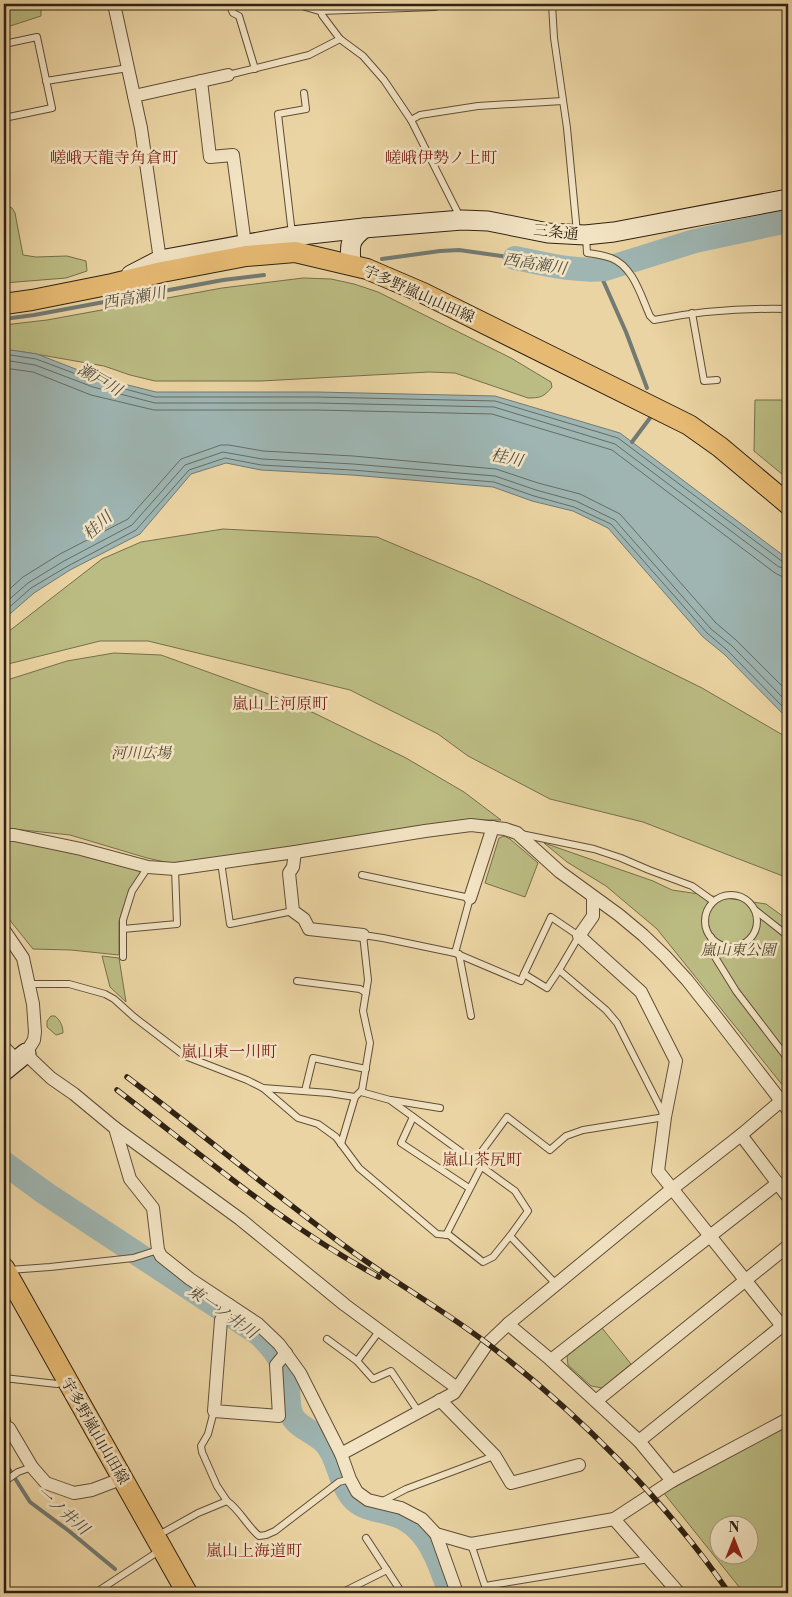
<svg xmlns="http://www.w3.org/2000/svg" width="792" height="1597" viewBox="0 0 792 1597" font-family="'Libre Bodoni','Noto Serif JP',serif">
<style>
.green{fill:#bbbc83;stroke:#766f4c;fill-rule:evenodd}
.water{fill:#9eb5b2;stroke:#727a73}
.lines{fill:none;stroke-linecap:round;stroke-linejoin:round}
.shore{stroke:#676c63;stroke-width:1}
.stream{stroke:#727a73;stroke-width:4}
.river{stroke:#9eb5b2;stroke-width:24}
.lane-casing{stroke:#5f4e38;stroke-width:8}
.street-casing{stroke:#5f4e38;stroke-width:14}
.secondary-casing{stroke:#302214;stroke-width:21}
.primary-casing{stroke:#302214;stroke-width:22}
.lane{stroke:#f2e3c3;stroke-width:6}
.street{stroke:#f2e3c3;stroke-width:12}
.secondary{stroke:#f2e3c3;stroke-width:19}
.primary{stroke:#e6ba72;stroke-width:20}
.rail-casing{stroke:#302214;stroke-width:5.5}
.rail{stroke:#f2e3c3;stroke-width:4;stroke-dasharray:11;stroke-linecap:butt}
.labels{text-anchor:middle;stroke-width:5;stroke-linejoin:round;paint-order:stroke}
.street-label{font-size:15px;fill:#302214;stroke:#f2e3c3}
.park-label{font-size:15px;font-style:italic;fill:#534830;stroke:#f2e3c3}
.neighbourhood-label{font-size:16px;fill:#7a1f14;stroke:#f2e3c3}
.water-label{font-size:16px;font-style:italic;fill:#514e43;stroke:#f2e3c3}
</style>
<rect width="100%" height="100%" fill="#ebd4a3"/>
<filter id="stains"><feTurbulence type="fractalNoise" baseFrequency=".004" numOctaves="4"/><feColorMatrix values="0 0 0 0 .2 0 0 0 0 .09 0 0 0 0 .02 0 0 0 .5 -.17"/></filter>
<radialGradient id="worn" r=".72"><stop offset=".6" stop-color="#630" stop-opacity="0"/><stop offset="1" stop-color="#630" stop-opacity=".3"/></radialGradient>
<g class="green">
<path d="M4 4H56L41 8V16L4 28Z"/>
<path d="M4 204 12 208 15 213 23 255 36 257 67 256 86 261 87 271 66 278 4 283Z"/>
<path d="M303 278 331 279 354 284 378 292 511 358 551 382 552 387C544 397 540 398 528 398L455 373 429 372 261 381H155L130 375 104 366 24 352 4 350V325L47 320 222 288Z"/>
<path d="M755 400H788V479L754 451Z"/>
<path d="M223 529 377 537 479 580 556 616 702 688 788 738V878L643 822 550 799 468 756 438 734 350 690 148 641H100L4 665V635L102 559 141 542Z"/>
<path d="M114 653 161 655 266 693 314 713 406 758 464 792 501 820H478L205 860 169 863 147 858 70 835 4 828V681L67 661Z"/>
<path d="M504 836 510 839 538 863 525 897 485 883 499 838Z"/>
<path d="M4 838 143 867 125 904 119 921V955L71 950 33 949 4 913Z"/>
<path d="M544 843 653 881 672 890 766 904 788 920V1092L657 929 606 886 567 862Z"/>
<path d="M102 956 119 958 126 1002 110 987Z"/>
<path d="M51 1016H55C60 1020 63 1026 63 1033L56 1035 47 1027V1021Z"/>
<path d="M602 1328 631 1364 602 1388 591 1386 568 1365 567 1356Z"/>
<path d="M788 1426V1593H744L663 1492ZM720 1524H750V1554H720Z"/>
</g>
<path class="water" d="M4 349 37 354 96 377 156 392H317L495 396 620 433 788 559V719L724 654 703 637 608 528 573 511 532 501 493 487 352 475 261 470 226 463 191 474 140 534 70 570 34 593 4 619Z"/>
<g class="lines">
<g class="shore">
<path d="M4 354 36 359 95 381 155 397H317L495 401 618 438 783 562 788 563"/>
<path d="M4 360 35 365 93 387 155 403H317L494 407 615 444 779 567 788 569"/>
<path d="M4 368 33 372 91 395 154 410H317L492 414 612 450 775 573 781 576 788 577"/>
<path d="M4 594 23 577 60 554 128 519 181 459 221 445H229L263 451 353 456 496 469 538 483 580 494 620 514 716 623 736 640 788 692"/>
<path d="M4 604 28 583 64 561 132 525 185 465 223 452 262 459 353 464 495 476 536 490 576 501 615 520 711 629 732 646 788 703"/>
<path d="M4 612 31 588 68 566 136 530 189 470 225 458 261 465 352 470 494 482 534 496 574 507 611 524 707 633 727 650 788 712"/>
</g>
<g class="stream">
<path d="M382 259 440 251 459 250 515 258"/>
<path d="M598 269 626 332 647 388"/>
<path d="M4 319 34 315 223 280 264 275"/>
<path d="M632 442 650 418"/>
<path d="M4 1461 30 1502 69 1531 115 1569"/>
</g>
<g class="river">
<path d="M515 258C545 264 574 272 605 269L695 241 788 221"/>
<path d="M4 1163 45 1193 259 1334C272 1347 285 1362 288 1382 289 1393 287 1405 292 1416 299 1429 318 1433 327 1445 339 1460 339 1481 351 1496 362 1510 377 1509 392 1514 428 1524 439 1562 450 1593"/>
</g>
<defs>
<g id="lane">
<path d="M229 4 233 13 239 16 255 69"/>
<path d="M552 4 554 38 567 128 577 233"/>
<path d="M320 8 322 15 340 39 363 56 384 80 411 120 461 219"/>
<path d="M4 44 37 37 52 108 4 118"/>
<path d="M228 75 309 55 340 39"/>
<path d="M46 81 128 68"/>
<path d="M411 120 420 115 478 106 563 101"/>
<path d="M292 234 278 114 306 109 304 93"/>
<path d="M586 236 587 253C595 254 603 255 611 258 633 266 641 296 650 316L654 320C699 311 743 308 788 309"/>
<path d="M692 313 704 381 717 380"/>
<path d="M521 834 594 849 621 858 649 870 692 886 713 901"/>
<path d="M221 862 230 924 293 911"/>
<path d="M362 875 470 898 455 953"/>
<circle cx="731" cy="921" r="26"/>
<path d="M755 910 788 936"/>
<path d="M123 929 177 924 175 869"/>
<path d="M711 937 715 957 736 991 788 1059"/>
<path d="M459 954 471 1016"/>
<path d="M123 957V920L132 891 148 867"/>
<path d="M524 974 551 917 579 936 559 970"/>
<path d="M297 981 360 989 366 993"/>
<path d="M28 984H69L105 994 114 999 134 1017 185 1056 247 1080 263 1088 298 1118 318 1124 336 1137 359 1168 437 1234 449 1235 483 1262 493 1257 510 1236"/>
<path d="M4 1043 18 1057"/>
<path d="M263 1088 329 1093 355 1097"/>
<path d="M305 1091 313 1058 366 1069"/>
<path d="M361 1092 390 1100 515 1191 528 1211 510 1236 556 1284"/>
<path d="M391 1100 440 1108"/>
<path d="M413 1117 401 1143 469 1188"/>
<path d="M341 1144 355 1097 362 1090 370 1043 363 1011 368 980 363 935 383 938 455 953 521 981 524 974 547 988 559 970 606 1010 617 1023 665 1117 583 1130 566 1136 550 1150 507 1117 474 1162"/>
<path d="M446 1235 481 1167"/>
<path d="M9 1270 50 1267 133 1258 158 1250"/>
<path d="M327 1339 357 1361 373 1379 391 1371 418 1411"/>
<path d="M357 1361 380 1330"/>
<path d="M4 1378 57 1384 64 1381"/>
<path d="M4 1410 9 1428"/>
<path d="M214 1411 208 1434 201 1446 202 1452 217 1486 227 1501"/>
<path d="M4 1482 18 1472 32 1467"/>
<path d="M381 1502 406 1489 494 1456"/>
<path d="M157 1536 198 1513 227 1501C240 1510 247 1526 259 1536L266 1535 275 1531 339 1482 350 1479"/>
<path d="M366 1538 402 1593"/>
<path d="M471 1544 485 1586 649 1559"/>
<path d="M95 1593 159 1551"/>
<path d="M341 1593 387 1570"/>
</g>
<g id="street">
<path d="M114 4 141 128 161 267"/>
<path d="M306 4 320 8 435 4"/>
<path d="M201 81 210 157 233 155 246 252"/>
<path d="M134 96 228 75"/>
<path d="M4 835H14L81 849 148 867 175 869 295 852 425 831 471 825 505 829 517 833 560 872 619 915 643 935 665 956 687 980 714 1014 788 1110"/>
<path d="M295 852 293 867 289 873 293 911 304 919 309 929 363 935"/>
<path d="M593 897V916L579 936 641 992 676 1061 665 1117 658 1171 782 1326 639 1441"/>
<path d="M470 898 493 827"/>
<path d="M4 930 23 958 33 1004 35 1032 34 1040 26 1053 32 1060 51 1078 74 1094 115 1128 130 1179 153 1208 158 1250 161 1256 190 1279 258 1324 279 1344 300 1373 341 1454 350 1479 357 1492 368 1500 401 1508 422 1519 436 1534 457 1593"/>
<path d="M115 1128 240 1219 345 1305 457 1388"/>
<path d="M741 1135 788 1197"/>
<path d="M229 1305 221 1320 214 1411 279 1416 276 1365 286 1353"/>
<path d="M508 1324 551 1360 639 1441 672 1481"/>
<path d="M551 1360 778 1183"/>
<path d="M440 1400 495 1456 511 1483 579 1465"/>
<path d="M596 1401 788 1246"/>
<path d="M9 1428 32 1467 46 1483 74 1493 92 1490 113 1482 121 1476"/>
<path d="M341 1454 454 1393 487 1344 508 1324 672 1189 741 1135 781 1101"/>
<path d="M614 1519 679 1593"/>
<path d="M436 1534 471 1544 614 1519 672 1481 788 1419"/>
</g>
<g id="secondary">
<path d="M351 265C350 245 348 241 364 228"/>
<path d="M131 275 160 260 292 236 364 228 462 220 488 221 548 233 585 235 614 232 788 199"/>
<path d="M4 1071 26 1053"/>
</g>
<g id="primary">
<path d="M4 304 32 300 112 284 162 272 246 256 295 252 367 269 423 293 689 425 720 447 788 504"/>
<path d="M4 1268 187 1593"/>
</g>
</defs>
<use href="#lane" class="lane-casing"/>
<use href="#street" class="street-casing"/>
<use href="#secondary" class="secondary-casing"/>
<use href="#primary" class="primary-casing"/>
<use href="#lane" class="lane"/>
<use href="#street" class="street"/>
<use href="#secondary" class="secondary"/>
<use href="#primary" class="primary"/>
<defs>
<g id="rail">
<path d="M127 1077C201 1133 272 1192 346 1247 392 1281 442 1309 488 1344 577 1412 666 1501 729 1593"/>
<path d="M117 1090C203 1156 283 1225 379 1277"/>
</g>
</defs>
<use href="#rail" class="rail-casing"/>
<use href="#rail" class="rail"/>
</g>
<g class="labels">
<g class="street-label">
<text transform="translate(556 232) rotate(6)" y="5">三条通</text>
<text transform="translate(419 294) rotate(24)" y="5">宇多野嵐山山田線</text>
<text transform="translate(95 1431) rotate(60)" y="5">宇多野嵐山山田線</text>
</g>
<g class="park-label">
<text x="141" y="758">河川広場</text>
<text x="738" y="955">嵐山東公園</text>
</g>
<g class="neighbourhood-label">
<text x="114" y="163">嵯峨天龍寺角倉町</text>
<text x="441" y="163">嵯峨伊勢ノ上町</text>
<text x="280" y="709">嵐山上河原町</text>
<text x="229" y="1057">嵐山東一川町</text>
<text x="482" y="1165">嵐山茶尻町</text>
<text x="254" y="1556">嵐山上海道町</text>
</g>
<g class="water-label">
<text transform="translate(535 263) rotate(9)" y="6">西高瀬川</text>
<text transform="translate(134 297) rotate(-10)" y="6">西高瀬川</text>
<text transform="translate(100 379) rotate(30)" y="6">瀬戸川</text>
<text transform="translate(507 457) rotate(12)" y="6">桂川</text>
<text transform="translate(97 525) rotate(-42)" y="6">桂川</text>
<text transform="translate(223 1311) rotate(35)" y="6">東一ノ井川</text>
<text transform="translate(63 1510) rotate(41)" y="6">一ノ井川</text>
</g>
</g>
<rect width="792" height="1597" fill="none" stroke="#ebd4a3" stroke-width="20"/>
<rect x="5" y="5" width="782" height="1587" fill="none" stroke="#302214" stroke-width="2.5"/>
<rect x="10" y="10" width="772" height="1577" fill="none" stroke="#302214"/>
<g transform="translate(734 1540)"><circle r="24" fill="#f2e3c3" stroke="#a4967d"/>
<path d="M0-4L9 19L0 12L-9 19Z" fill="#8f2418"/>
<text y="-8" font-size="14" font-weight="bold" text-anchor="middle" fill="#302214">N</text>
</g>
<rect width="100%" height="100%" filter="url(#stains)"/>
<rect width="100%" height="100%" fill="url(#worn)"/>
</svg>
